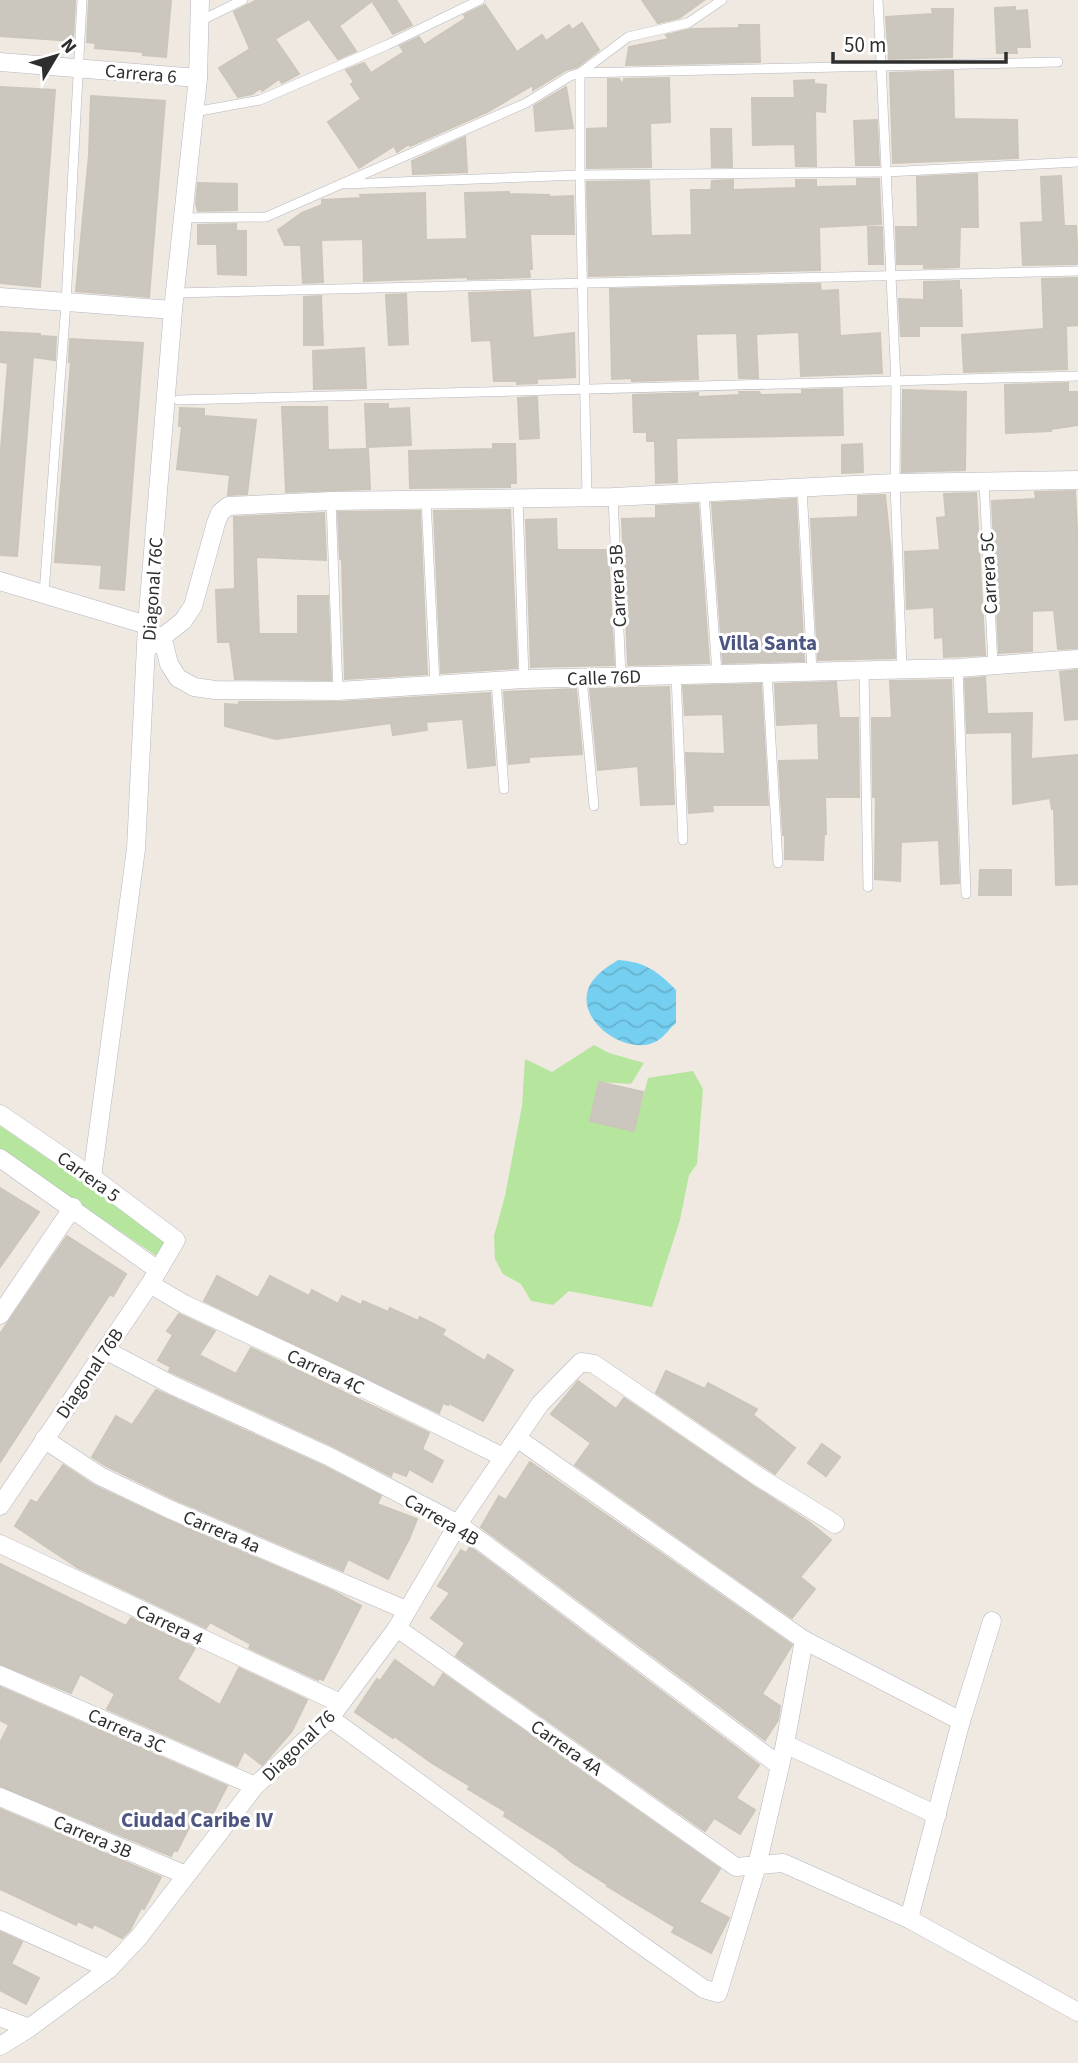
<svg xmlns="http://www.w3.org/2000/svg" width="1078" height="2063" viewBox="0 0 1078 2063" font-family="'Source Sans 3',sans-serif">
<style>
.grass{fill:#b6e59e}
.water{fill:url(#water-waves)}
.building{fill:#cbc7bf;stroke:#cbc5ba;stroke-width:2}
.lines{fill:none;stroke-linecap:round;stroke-linejoin:round}
.service-casing{stroke:#b4b7c1;stroke-width:10}
.minor-casing{stroke:#b4b7c1;stroke-width:19}
.service{stroke:#fff;stroke-width:9}
.minor{stroke:#fff;stroke-width:18}
.labels{text-anchor:middle;stroke-width:6;stroke-linejoin:round;paint-order:stroke}
.street-label{font-size:19px;fill:#2e2e2e;stroke:#fff}
.neighbourhood-label{font-size:21px;font-weight:bold;fill:#4d5680;stroke:#fff}
</style>
<defs>
<pattern id="water-waves" width="16" height="10" patternUnits="userSpaceOnUse" patternTransform="scale(1.75)"><rect width="16" height="10" fill="#75cff0"/><path d="M0 5q4-4 8 0t8 0" fill="none" stroke="#66b2ce"/></pattern>
</defs>
<rect width="100%" height="100%" fill="#efe9e1"/>
<g class="grass">
<path d="M594 1045 609 1053 644 1063 631 1084 599 1082 591 1121 634 1131 648 1078 693 1071 703 1089 697 1164 689 1175 680 1220 652 1307 569 1291 553 1305 531 1301 521 1284 503 1274 495 1259 494 1236 505 1196 522 1106 525 1059 552 1072Z"/>
<path d="M0 1126 167 1240 158 1257 0 1149Z"/>
</g>
<path class="water" d="M618 960C646 962 657 971 676 990V1023C670 1028 664 1037 657 1041 628 1058 572 1020 590 985 596 974 607 967 618 960Z"/>
<g class="building">
<path d="M0 0H75L73 41 0 36Z"/>
<path d="M89 0H171L166 57 143 55V52L95 48 96 43 87 42Z"/>
<path d="M257 0H396L412 25 393 34 372 1 339 26 356 51 338 59 309 19 275 39 299 74 282 83 279 79 262 91 261 88 252 94 238 97 219 68 250 49 234 12Z"/>
<path d="M642 0H704L679 18 658 23Z"/>
<path d="M485 5 517 52 542 35 546 41 569 25 572 30 582 23 599 50 577 67 566 70 533 90V85L487 112 410 146 409 144 397 152 394 146 359 168 328 122 361 99 351 84 354 82 346 70 364 63 371 73 404 52 400 46 419 37 424 45 466 18 464 15Z"/>
<path d="M1015 7V11L1027 10 1030 47H1016L1017 53H997L995 8Z"/>
<path d="M932 9H953L952 57 889 59 886 17 933 14Z"/>
<path d="M739 25H759L760 62 626 65 629 47 669 39 666 35 691 29 739 28Z"/>
<path d="M953 71 954 119 1017 120 1018 158 893 163 890 73Z"/>
<path d="M669 78 670 122 650 123 651 167 587 168V129L608 128V79H619L623 85 624 79Z"/>
<path d="M814 80V84L826 85 825 112 815 111 816 166H796L795 144 753 145 752 98H795L794 81Z"/>
<path d="M0 87 55 90 40 287 0 283Z"/>
<path d="M566 87 573 128 536 131 534 106Z"/>
<path d="M91 96 165 101 149 297 76 291 89 155Z"/>
<path d="M877 120 879 165H856L854 121Z"/>
<path d="M711 129H731L732 167H712Z"/>
<path d="M465 137 467 172 413 174 412 161Z"/>
<path d="M977 174 978 227H960L959 267 924 268V264H897L896 227H918L917 177Z"/>
<path d="M1061 176 1064 226H1076L1078 264 1023 265 1021 223 1043 222 1041 177Z"/>
<path d="M857 179H879L881 224 819 227 820 270 589 276 587 182 649 181 651 236 692 235 691 190H711L712 181 733 180V190L796 188V180H816V187L857 186Z"/>
<path d="M198 183 237 184V210L198 211 196 204Z"/>
<path d="M509 192V194L549 195V197L573 196 574 234H530L532 269H529L530 277 468 279V277L364 281 363 239 321 240 323 282 303 283 301 245H285L278 230 302 213 322 205V200L361 198 360 195 425 193 426 240 467 239 465 193Z"/>
<path d="M236 224V231H246V275L218 274 217 244H198V225Z"/>
<path d="M868 227H882L883 264H869Z"/>
<path d="M1078 278V325L1066 326 1067 369 964 372 962 335 1044 329 1042 279Z"/>
<path d="M959 281V290H961L962 326H919V336H901L899 299 924 300V282Z"/>
<path d="M820 284 821 291 838 290 840 336 880 333 882 373 801 376 799 332 756 334 758 378H739L737 333 696 334 698 379 632 381V378L612 379 610 289Z"/>
<path d="M530 291 533 338 574 333 575 377 537 379V383L517 384V381H494L491 340 472 341 469 293Z"/>
<path d="M406 294 408 344 389 345 386 295Z"/>
<path d="M321 296 323 345H304V297Z"/>
<path d="M0 332 40 334V336L56 337 55 360 33 357 17 556 0 555V461L8 363 0 362Z"/>
<path d="M70 339 143 343 124 590 100 588 102 565 55 562 71 362H69Z"/>
<path d="M364 348 366 388 314 389 313 351Z"/>
<path d="M1068 383V392H1078V425L1051 429V431L1006 433 1005 385Z"/>
<path d="M842 389 843 435 676 438 677 482 656 483 655 441H647V432H634L633 395 698 393V397L740 395 739 392H759L761 395 802 394V390Z"/>
<path d="M903 390 966 392 965 470 902 472Z"/>
<path d="M537 397 539 438 520 439 518 398Z"/>
<path d="M365 404H388V409L409 408 411 445 367 447Z"/>
<path d="M282 407H327L328 450 368 449 370 489 286 492Z"/>
<path d="M180 408 204 409V416L256 420 247 494 228 495 230 475 177 469 182 426H179Z"/>
<path d="M493 444H515L516 483H510V487L410 488 409 451 493 449Z"/>
<path d="M862 444 863 472 842 473V445Z"/>
<path d="M1075 491 1078 548V648L1058 649 1054 610 1032 611V651L999 653 992 501 1036 499 1035 492Z"/>
<path d="M976 493 985 655 944 657 943 637 935 638 934 607 907 609 905 552 940 550 937 518 946 517 944 494Z"/>
<path d="M885 495 891 553 895 658 818 660 811 519 858 517V496Z"/>
<path d="M796 499 804 661 723 663 712 503Z"/>
<path d="M698 504 709 663 628 665 622 519 656 518V506Z"/>
<path d="M510 510 517 668 441 673 434 511Z"/>
<path d="M420 511 427 674 345 679 342 559H340L338 512Z"/>
<path d="M324 513 326 560 256 557 259 634H298V596H328L331 680 235 679 230 642H218L216 590 235 589 234 517Z"/>
<path d="M556 519 557 550H608L614 665 531 667 526 520Z"/>
<path d="M1078 670V719L1065 720 1060 672Z"/>
<path d="M985 677 987 714 1032 713 1031 759 1078 755V884L1056 885 1054 809H1052L1050 798 1013 804 1012 732 967 733 965 679Z"/>
<path d="M951 680 959 883 941 884 939 840 901 842 900 881 875 879 876 797H873L872 718H892L890 681Z"/>
<path d="M836 682 839 718H858L859 797H825L826 834H824L823 860 785 859V835H783L779 761 819 760 818 723 777 725 775 684Z"/>
<path d="M761 684 768 805H712L713 811 689 813 686 753 725 754 723 714 685 715 683 686Z"/>
<path d="M669 687 674 804 641 805 638 766 598 770 590 689Z"/>
<path d="M576 689 582 754 529 757V762L509 764 504 692Z"/>
<path d="M490 693 495 765 468 768 463 719 426 722 427 730 393 735 391 723 276 739 225 726V704L239 705V702H339Z"/>
<path d="M980 870H1011V895H979Z"/>
<path d="M599 1082 643 1092 634 1131 590 1121Z"/>
<path d="M0 1188 39 1212 0 1267Z"/>
<path d="M67 1236 126 1274 113 1296 110 1294 0 1462V1334Z"/>
<path d="M217 1276 258 1298 270 1276 309 1296 312 1290 338 1304 342 1296 361 1305 363 1301 388 1312 390 1308 418 1321 420 1317 445 1330 442 1335 485 1361 488 1355 513 1370 483 1421 449 1403 448 1405 443 1403 439 1413 204 1301Z"/>
<path d="M179 1314 215 1331 199 1355 236 1374 251 1348 429 1433 422 1449 443 1461 432 1482 409 1469 406 1476 393 1471 391 1476 333 1446 169 1371 171 1367 158 1360 173 1335 167 1331Z"/>
<path d="M666 1371 705 1389 708 1383 757 1409 753 1415 795 1448 775 1474 656 1393Z"/>
<path d="M578 1381 616 1409 624 1398 753 1486 809 1522 831 1540 800 1577 815 1589 792 1618 575 1465 591 1443 551 1414Z"/>
<path d="M156 1390 323 1466 381 1496 377 1504 417 1519 409 1539 388 1579 348 1559 343 1571 174 1499 106 1466 92 1457 116 1416 132 1425Z"/>
<path d="M822 1444 840 1457 826 1476 808 1463Z"/>
<path d="M530 1462 792 1645 762 1694 780 1706 778 1720 765 1740 481 1527 499 1496 506 1500Z"/>
<path d="M63 1465 95 1486 165 1519 333 1591 361 1606 323 1680 319 1678 318 1680 249 1648 251 1644 210 1622 206 1628 78 1568 15 1526 31 1500 37 1503Z"/>
<path d="M470 1547 759 1765 736 1798 755 1810 740 1834 714 1818 705 1831 456 1656 465 1643 431 1618 450 1593 438 1586 461 1550 466 1553Z"/>
<path d="M0 1564 126 1626 131 1618 195 1648 177 1679 220 1705 239 1668 307 1700 292 1731 266 1761 262 1765 244 1751 237 1766 107 1709 115 1694 80 1674 71 1693 0 1664Z"/>
<path d="M395 1660 434 1688 443 1674 720 1869 699 1902 729 1918 711 1953 672 1932 675 1927 607 1886 608 1885 573 1863 556 1849 504 1816 506 1812 468 1789 470 1786 432 1763 394 1736 393 1738 355 1712 377 1679 380 1681Z"/>
<path d="M0 1687 227 1786 211 1817 198 1810 177 1851 174 1850 171 1856 0 1786V1743L9 1725 0 1720Z"/>
<path d="M0 1809 161 1877 144 1909 141 1908 130 1930 122 1938 94 1924 92 1928 78 1921 76 1925 0 1889Z"/>
<path d="M0 1932 22 1942 11 1964 39 1978 26 2004 0 1990Z"/>
</g>
<g class="lines">
<defs>
<g id="service">
<path d="M878 0 896 382 895 483 902 669"/>
<path d="M200 21 243 0"/>
<path d="M580 73V175L587 496"/>
<path d="M580 73 628 37 688 23 722 0"/>
<path d="M194 112 260 100 387 45 480 0"/>
<path d="M345 184 580 175 886 172 1078 162"/>
<path d="M183 218 266 217 526 103 570 76 580 73 1058 62"/>
<path d="M175 293 1078 271"/>
<path d="M178 400 1078 376"/>
<path d="M984 482 993 665"/>
<path d="M802 488 812 671"/>
<path d="M704 493 717 673"/>
<path d="M613 497 621 676"/>
<path d="M518 498 524 679"/>
<path d="M426 499 435 684"/>
<path d="M331 501 338 691"/>
<path d="M44 593 66 303 82 0"/>
<path d="M958 668 966 894"/>
<path d="M864 670 868 887"/>
<path d="M767 673 778 863"/>
<path d="M676 675 683 840"/>
<path d="M582 678 594 806"/>
<path d="M496 681 504 789"/>
</g>
<g id="minor">
<path d="M0 62 198 78"/>
<path d="M0 297 173 310"/>
<path d="M0 581 147 625"/>
<path d="M162 636 169 664 178 678 194 687 215 690 338 691 524 679 958 668 1078 659"/>
<path d="M147 649 183 621 193 606 216 523 220 513 228 506 331 501 613 497 895 483 1078 480"/>
<path d="M0 1114 92 1177 176 1240 150 1284 0 1506"/>
<path d="M0 1158 158 1270"/>
<path d="M92 1177 136 849 147 625 173 310 198 78 200 0"/>
<path d="M150 1284 184 1304 359 1386 503 1457"/>
<path d="M0 1315 73 1207"/>
<path d="M105 1350 172 1385 328 1456 458 1524 780 1766"/>
<path d="M517 1438 804 1640 961 1721 909 1919"/>
<path d="M44 1439 100 1476 169 1509 406 1610"/>
<path d="M0 1544 340 1703"/>
<path d="M397 1628 736 1867 783 1863 909 1919 1078 2012"/>
<path d="M0 1675 255 1786"/>
<path d="M330 1718 630 1937 704 1989 718 1993 757 1866 785 1744 804 1640"/>
<path d="M961 1721 992 1621"/>
<path d="M785 1744 937 1815"/>
<path d="M0 1797 186 1875"/>
<path d="M0 1920 109 1969"/>
<path d="M0 2017 29 2028"/>
<path d="M0 2046 29 2028 109 1969 139 1937 255 1786 330 1718 397 1628 458 1524 540 1404 581 1362 594 1364 759 1477 835 1524"/>
</g>
</defs>
<use href="#service" class="service-casing"/>
<use href="#minor" class="minor-casing"/>
<use href="#service" class="service"/>
<use href="#minor" class="minor"/>
</g>
<g class="labels">
<g class="street-label">
<text transform="translate(141 73) rotate(5)" y="7">Carrera 6</text>
<text transform="translate(988 573) rotate(-93)" y="7">Carrera 5C</text>
<text transform="translate(617 586) rotate(-93)" y="7">Carrera 5B</text>
<text transform="translate(152 589) rotate(-86)" y="7">Diagonal 76C</text>
<text transform="translate(604 677) rotate(-2)" y="7">Calle 76D</text>
<text transform="translate(89 1176) rotate(36)" y="7">Carrera 5</text>
<text transform="translate(326 1371) rotate(25)" y="7">Carrera 4C</text>
<text transform="translate(89 1373) rotate(-56)" y="7">Diagonal 76B</text>
<text transform="translate(442 1519) rotate(31)" y="7">Carrera 4B</text>
<text transform="translate(222 1531) rotate(23)" y="7">Carrera 4a</text>
<text transform="translate(170 1624) rotate(25)" y="7">Carrera 4</text>
<text transform="translate(127 1730) rotate(24)" y="7">Carrera 3C</text>
<text transform="translate(298 1745) rotate(-44)" y="7">Diagonal 76</text>
<text transform="translate(567 1747) rotate(35)" y="7">Carrera 4A</text>
<text transform="translate(93 1836) rotate(23)" y="7">Carrera 3B</text>
</g>
<g class="neighbourhood-label">
<text x="768" y="650">Villa Santa</text>
<text x="197" y="1827">Ciudad Caribe IV</text>
</g>
</g>
<g transform="translate(56 56) rotate(52)" stroke="#ffffff" stroke-width="5" paint-order="stroke">
<path d="M0-5L12 26L0 18L-12 26Z" fill="#2e2e2e"/>
<text y="-10" font-size="19" font-weight="bold" text-anchor="middle" fill="#2e2e2e">N</text>
</g>
<path d="M833 52v10h173v-10" fill="none" stroke="#2e2e2e" stroke-width="3.5"/>
<text x="844" y="52" font-size="21" fill="#2e2e2e" stroke="#ffffff" stroke-width="5" paint-order="stroke">50 m</text>
</svg>
